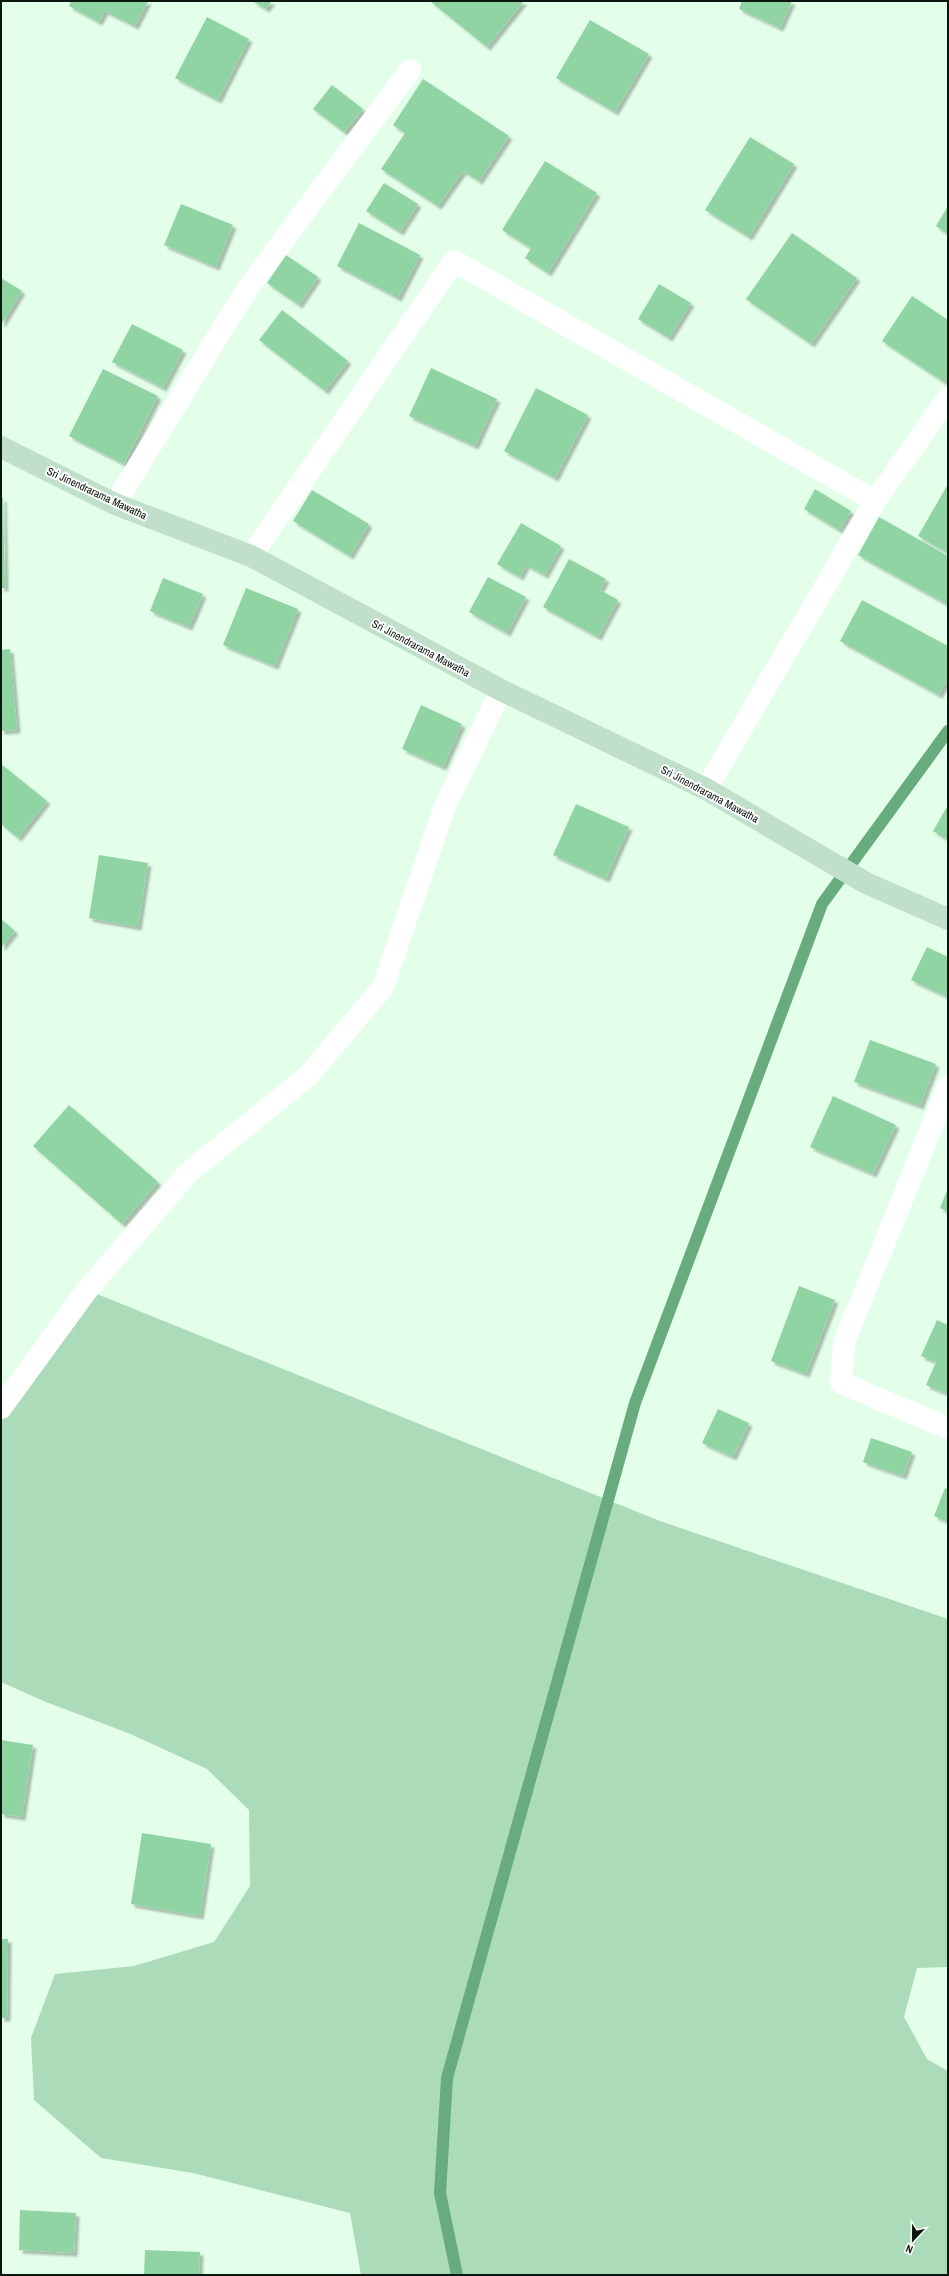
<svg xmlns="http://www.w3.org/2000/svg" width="949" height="2276" viewBox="0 0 949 2276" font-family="'Archivo Narrow',sans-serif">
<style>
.green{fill:#acdbb9}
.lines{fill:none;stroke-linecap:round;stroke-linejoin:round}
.stream{stroke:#68ab7e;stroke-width:12}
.building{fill:#90d4a4;filter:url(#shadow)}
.minor{stroke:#fff;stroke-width:22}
.secondary{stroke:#c0e0cc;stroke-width:22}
.labels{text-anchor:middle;stroke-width:4;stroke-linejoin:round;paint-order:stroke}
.street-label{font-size:11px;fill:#0a160e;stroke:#fff}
</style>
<defs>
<filter id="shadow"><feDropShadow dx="3.5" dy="3.5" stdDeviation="1" flood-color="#0004"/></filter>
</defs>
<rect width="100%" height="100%" fill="#e3ffea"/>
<path class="green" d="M87 1290 660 1521 948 1619V1967L917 1968 904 2017 927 2059 948 2071V2275H361L350 2213 193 2173 101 2158 34 2100 31 2038 55 1974 134 1966 214 1942 250 1886 249 1810 207 1769 128 1733 46 1702 1 1682V1408Z"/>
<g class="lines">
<path class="stream" d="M457 2275 440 2193 447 2078 635 1403 822 904 948 731"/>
</g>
<g class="building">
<path d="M71 1H148L135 26 105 11 99 22 69 6Z"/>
<path d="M252 1H272L266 9Z"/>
<path d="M430 1H524L487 47Z"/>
<path d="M742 1H792L780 28 739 9Z"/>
<path d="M207 17 249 39 218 100 175 78Z"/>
<path d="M590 20 649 54 615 112 556 78Z"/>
<path d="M423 79 509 136 479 181 463 171 438 206 381 169 405 133 393 125Z"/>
<path d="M332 85 363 109 344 132 313 109Z"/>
<path d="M750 137 794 164 749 237 705 210Z"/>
<path d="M545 161 597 193 548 273 525 258 531 248 502 230Z"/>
<path d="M384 183 418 204 400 232 366 211Z"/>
<path d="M181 204 233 225 216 267 164 245Z"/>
<path d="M948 206V234L936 226Z"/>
<path d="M359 223 420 255 398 298 337 266Z"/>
<path d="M792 233 857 278 811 344 746 299Z"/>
<path d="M286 255 318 277 299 305 267 283Z"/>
<path d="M1 278 22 291 1 325Z"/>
<path d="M659 284 691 303 669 338 638 319Z"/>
<path d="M912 296 948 320V376L944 382 882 341Z"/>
<path d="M282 310 348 361 325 391 259 340Z"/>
<path d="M132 324 183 350 163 388 112 362Z"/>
<path d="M431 368 497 399 475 446 409 416Z"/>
<path d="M103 369 158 396 124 464 69 436Z"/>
<path d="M536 388 588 415 555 478 504 451Z"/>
<path d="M948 484V553L918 536Z"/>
<path d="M815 489 851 511 839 530 804 509Z"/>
<path d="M312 490 369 524 350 556 293 521Z"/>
<path d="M1 498H3L5 588H1Z"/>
<path d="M879 517 948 556V605L858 555Z"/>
<path d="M521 523 561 546 545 575 526 565 520 577 497 564Z"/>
<path d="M569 559 606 579 600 590 618 600 598 637 543 607Z"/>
<path d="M488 577 526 597 507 633 469 612Z"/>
<path d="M163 578 203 594 189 627 150 611Z"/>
<path d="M246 588 298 609 275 666 223 645Z"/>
<path d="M862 600 948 646V678L939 695 840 641Z"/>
<path d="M10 649 17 730 1 731V650Z"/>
<path d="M421 705 462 724 443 767 402 749Z"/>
<path d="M1 764 47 801 18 838 1 824Z"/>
<path d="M576 804 629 827 606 879 553 855Z"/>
<path d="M948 805V840L933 831Z"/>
<path d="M99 855 148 863 138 927 89 918Z"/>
<path d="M1 919 15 931 1 948Z"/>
<path d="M927 947 948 957V997L911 980Z"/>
<path d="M870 1040 936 1064 920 1106 854 1082Z"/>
<path d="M833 1096 896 1125 873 1174 810 1147Z"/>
<path d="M69 1105 158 1182 122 1224 33 1146Z"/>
<path d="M948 1188V1212L940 1208Z"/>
<path d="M799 1286 835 1300 806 1374 771 1361Z"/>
<path d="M937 1320 948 1325V1394L926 1385 936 1362 921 1356Z"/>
<path d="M718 1409 749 1423 733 1457 702 1443Z"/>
<path d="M871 1438 912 1452 903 1476 863 1462Z"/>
<path d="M945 1488 948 1489V1522L934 1516Z"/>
<path d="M1 1740 33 1745 22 1817 1 1814Z"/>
<path d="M142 1833 211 1844 200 1916 131 1904Z"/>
<path d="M1 1939H8L7 2018H1Z"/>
<path d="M20 2210 76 2213 74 2253 19 2250Z"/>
<path d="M145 2250 200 2252 199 2275H144Z"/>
</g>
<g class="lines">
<g class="minor">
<path d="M115 504 245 292 410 70"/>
<path d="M251 556 454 261 875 501"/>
<path d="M706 789 875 501 948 398"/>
<path d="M948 1086 844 1343 841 1383 948 1428"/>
<path d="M1 1408 87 1290 189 1172 308 1076 383 987 445 806 501 690"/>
</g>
<path class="secondary" d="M1 447 115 504 251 556 501 690 706 789 866 883 948 919"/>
</g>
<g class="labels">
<g class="street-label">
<text transform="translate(97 493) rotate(25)" y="4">Sri Jinendrarama Mawatha</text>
<text transform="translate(421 648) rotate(28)" y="4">Sri Jinendrarama Mawatha</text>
<text transform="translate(710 794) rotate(28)" y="4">Sri Jinendrarama Mawatha</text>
</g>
</g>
<rect width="949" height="2276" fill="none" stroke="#0a160e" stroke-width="4"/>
<g transform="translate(913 2240) rotate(202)" stroke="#ffffff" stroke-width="3" paint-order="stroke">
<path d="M0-3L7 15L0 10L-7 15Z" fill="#0a160e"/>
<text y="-6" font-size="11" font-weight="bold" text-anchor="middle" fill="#0a160e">N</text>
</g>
</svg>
